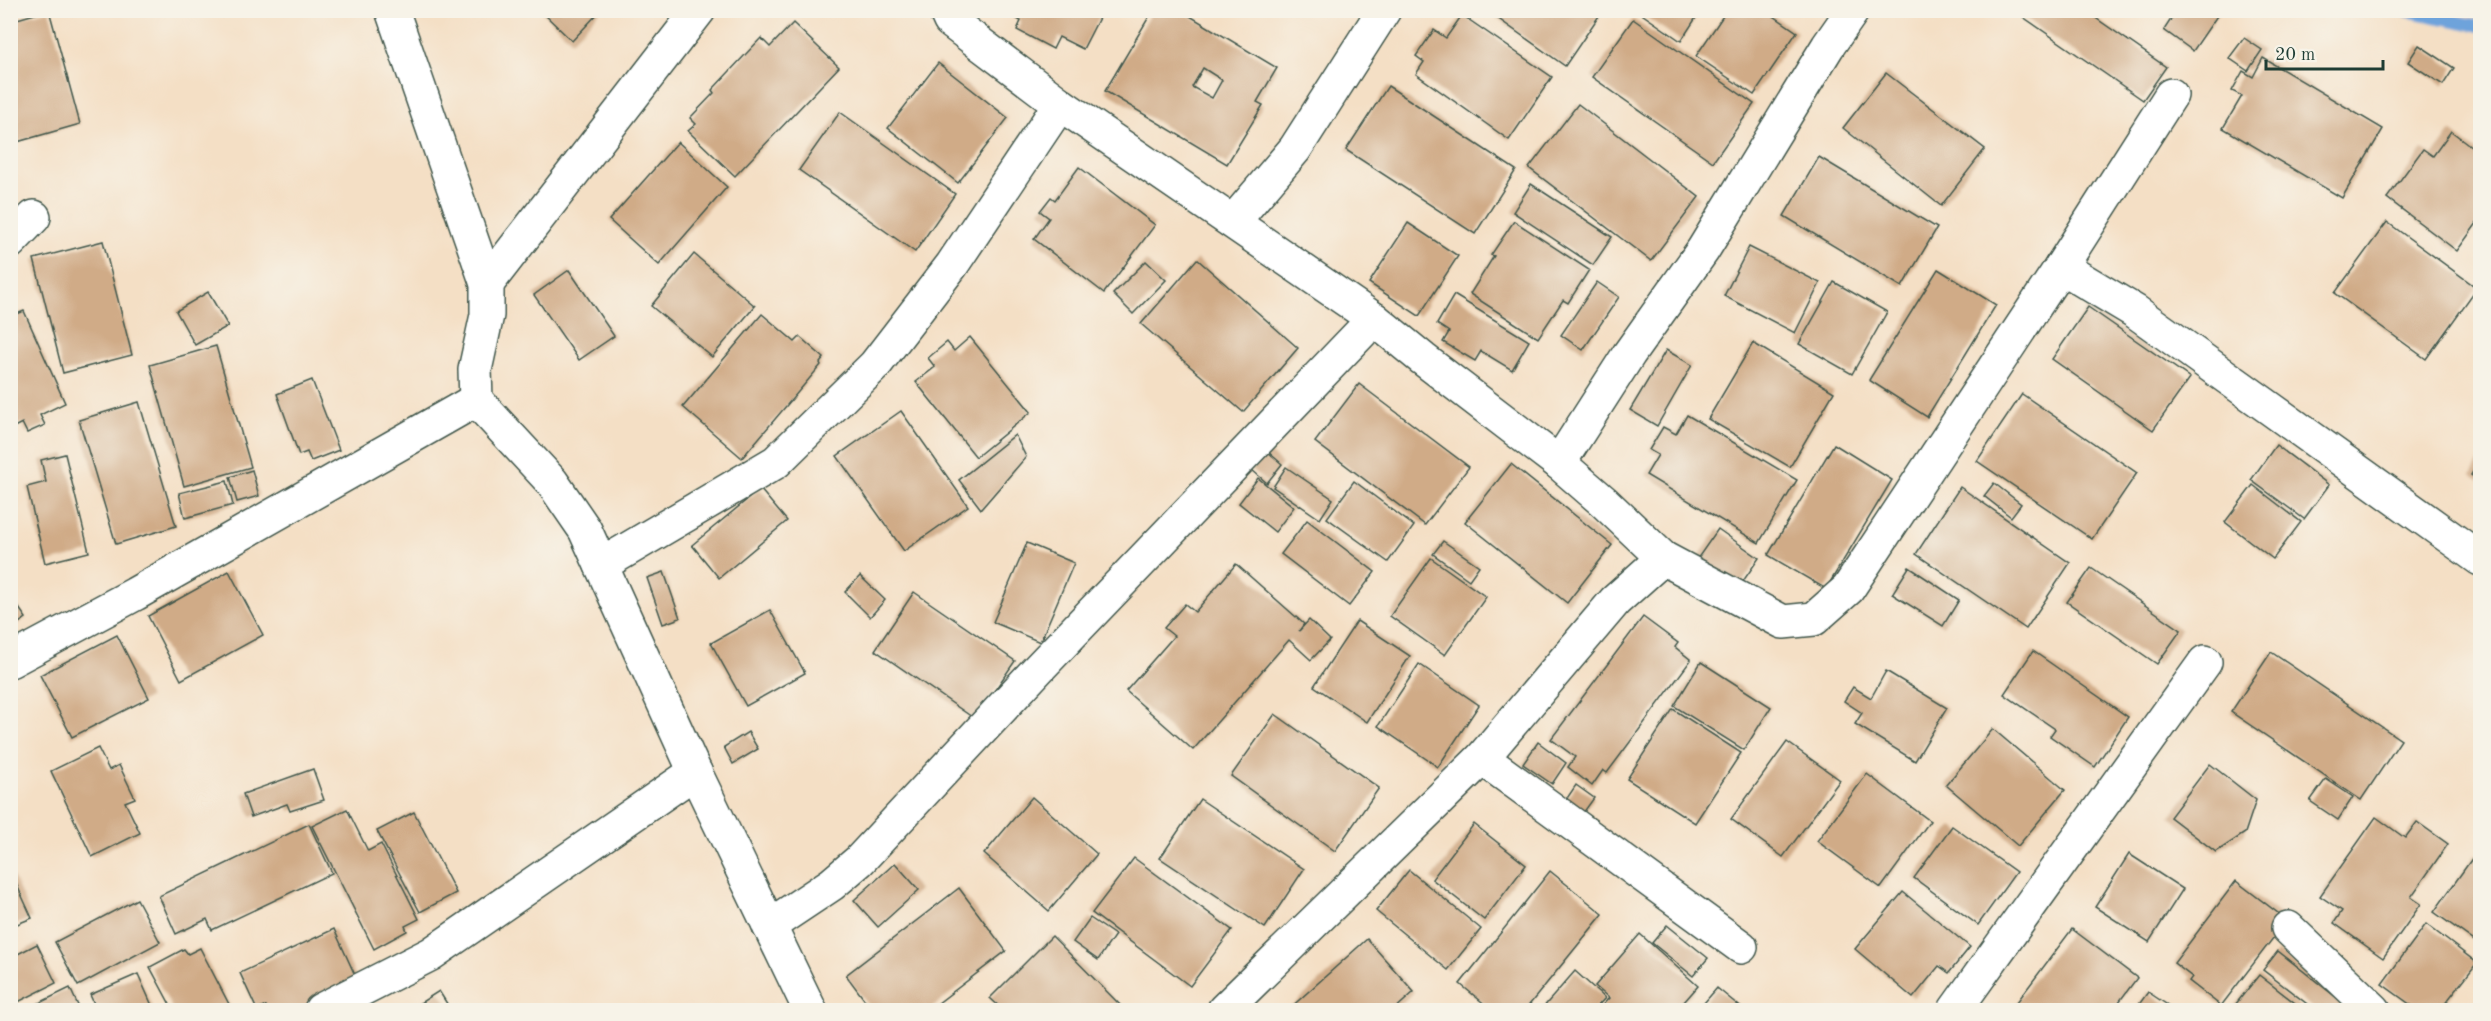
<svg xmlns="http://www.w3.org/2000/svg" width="2491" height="1021" viewBox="0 0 2491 1021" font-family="'Old Standard TT',serif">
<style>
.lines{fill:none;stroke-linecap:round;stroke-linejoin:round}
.stream{stroke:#6ea3db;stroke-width:12}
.building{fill:#d0ab87;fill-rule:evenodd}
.minor-casing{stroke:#3f554a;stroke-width:36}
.minor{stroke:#fff;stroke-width:33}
</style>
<rect width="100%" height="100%" fill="#f7f3e8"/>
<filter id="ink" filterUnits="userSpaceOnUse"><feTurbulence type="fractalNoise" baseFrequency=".0167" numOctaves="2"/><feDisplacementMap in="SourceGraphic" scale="12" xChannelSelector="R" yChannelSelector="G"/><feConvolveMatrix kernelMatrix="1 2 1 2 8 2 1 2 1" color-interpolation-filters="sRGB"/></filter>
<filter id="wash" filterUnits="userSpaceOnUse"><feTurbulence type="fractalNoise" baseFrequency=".008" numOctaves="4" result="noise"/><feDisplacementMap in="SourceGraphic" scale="24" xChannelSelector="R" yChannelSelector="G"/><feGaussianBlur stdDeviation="1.35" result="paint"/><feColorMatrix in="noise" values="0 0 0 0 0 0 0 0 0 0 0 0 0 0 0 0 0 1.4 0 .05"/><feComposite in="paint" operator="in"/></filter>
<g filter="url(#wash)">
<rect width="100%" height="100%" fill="#f4dfc5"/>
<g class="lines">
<path class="stream" d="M2401 10 2480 26"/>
</g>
<g id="blocks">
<g class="building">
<path d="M49 10 80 124 17 142 10 120V21Z"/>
<path d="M540 10H601L572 41Z"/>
<path d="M1001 10H1103L1083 49 1059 37 1053 49 1017 30 1021 21Z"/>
<path d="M1153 10H1180L1277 68 1257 102 1263 105 1227 164 1105 91ZM1203 68 1222 80 1212 98 1192 87Z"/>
<path d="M1486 10H1603L1565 66Z"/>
<path d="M1636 10H1701L1681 41Z"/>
<path d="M1727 10H1765L1797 32 1754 95 1696 56Z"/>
<path d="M2013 10H2084L2166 67 2143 100Z"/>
<path d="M2177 10H2221L2193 51 2164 30Z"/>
<path d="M1462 15 1552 77 1509 140 1416 74 1424 62 1416 56 1434 30 1446 38Z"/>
<path d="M1633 19 1754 104 1713 162 1592 77Z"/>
<path d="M793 23 839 67 735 176 688 131 696 124 690 118 714 93 712 90 761 38 770 47Z"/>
<path d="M2244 38 2262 50 2248 71 2229 58Z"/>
<path d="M2419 45 2454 68 2443 85 2408 62Z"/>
<path d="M2263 58 2383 129 2342 198 2223 128 2242 96 2232 91 2243 71 2253 77Z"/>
<path d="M938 63 1008 118 958 183 888 128Z"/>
<path d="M1886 73 1985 149 1941 206 1843 128Z"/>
<path d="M1388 86 1516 170 1475 234 1346 150Z"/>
<path d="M1578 104 1699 197 1651 261 1529 168Z"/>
<path d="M840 112 955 194 915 252 799 170Z"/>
<path d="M2451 131 2480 153V219L2457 251 2387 198 2423 149 2433 156Z"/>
<path d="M678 142 727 187 659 265 609 220Z"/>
<path d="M1819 157 1937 228 1902 287 1784 216Z"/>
<path d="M1079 167 1155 225 1104 293 1034 239 1049 218 1040 211 1051 197 1055 200Z"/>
<path d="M1531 184 1612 237 1593 265 1513 212Z"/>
<path d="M1514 221 1589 270 1568 303 1563 300 1538 338 1470 294 1494 256 1491 255Z"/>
<path d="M2387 222 2477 288 2426 359 2335 293Z"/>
<path d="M1408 223 1458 256 1419 316 1369 283Z"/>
<path d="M103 241 132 355 63 373 34 259Z"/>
<path d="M1749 247 1820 283 1795 333 1724 296Z"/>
<path d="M694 254 755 306 712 357 651 306Z"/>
<path d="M1197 259 1298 348 1243 412 1141 324Z"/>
<path d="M1146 261 1166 280 1133 314 1113 294Z"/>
<path d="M1938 269 1996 305 1927 417 1869 380Z"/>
<path d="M569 270 614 336 579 360 534 295Z"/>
<path d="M1597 282 1619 297 1583 350 1561 335Z"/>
<path d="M1834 282 1887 312 1852 374 1799 344Z"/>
<path d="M208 292 228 326 195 345 176 311Z"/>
<path d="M1454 295 1529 341 1512 370 1481 351 1475 361 1443 342 1449 332 1437 324Z"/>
<path d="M2088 307 2190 378 2153 430 2052 359Z"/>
<path d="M24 311 65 403 40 415 45 425 27 433 22 423 10 429V317Z"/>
<path d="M762 314 795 342 800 337 824 358 820 363 821 365 742 458 683 407Z"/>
<path d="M970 337 1031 412 976 457 916 382 935 367 928 358 947 342 954 351Z"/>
<path d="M1753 343 1834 392 1790 467 1708 419Z"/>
<path d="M216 346 251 467 184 486 150 365Z"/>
<path d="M1666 350 1692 365 1657 426 1630 410Z"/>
<path d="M312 380 339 450 311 461 307 452 299 455 277 394Z"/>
<path d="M1359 384 1469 467 1425 525 1315 442Z"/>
<path d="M2022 394 2137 473 2092 539 1977 461Z"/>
<path d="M139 402 176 526 116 544 79 420Z"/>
<path d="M901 411 968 506 904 551 837 456Z"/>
<path d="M1687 415 1797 480 1759 543 1646 475 1658 455 1649 450 1663 427 1676 434Z"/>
<path d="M1015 435 1026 457 981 509 959 480Z"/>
<path d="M1834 444 1892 480 1826 589 1768 555Z"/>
<path d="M2276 445 2329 485 2304 519 2251 480Z"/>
<path d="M1267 451 1282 464 1267 483 1252 470Z"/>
<path d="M65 454 89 552 45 563 27 487 46 482 41 460Z"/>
<path d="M2480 460V481L2471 475Z"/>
<path d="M1511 464 1612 545 1567 603 1465 522Z"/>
<path d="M1286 467 1333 499 1320 519 1273 487Z"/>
<path d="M252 470 259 496 237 502 230 477Z"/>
<path d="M1258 478 1294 507 1275 532 1239 503Z"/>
<path d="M227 481 233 505 185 518 179 493Z"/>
<path d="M1354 481 1414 526 1388 562 1327 518Z"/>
<path d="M1994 483 2021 504 2011 517 1984 496Z"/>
<path d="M2253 485 2301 522 2273 559 2225 522Z"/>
<path d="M1960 487 2070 563 2026 629 1916 554Z"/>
<path d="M760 489 787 521 719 578 692 545Z"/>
<path d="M1307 520 1375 572 1349 606 1281 554Z"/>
<path d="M1718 529 1759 558 1737 590 1695 562Z"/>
<path d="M1443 541 1479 566 1469 580 1433 554Z"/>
<path d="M1027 543 1074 563 1040 642 993 622Z"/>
<path d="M1431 558 1486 597 1445 655 1390 616Z"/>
<path d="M1236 564 1304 624 1299 631 1309 620 1330 640 1311 660 1289 640 1193 750 1126 691 1174 636 1164 628 1185 604 1195 612Z"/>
<path d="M1909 567 1959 600 1943 626 1892 594Z"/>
<path d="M2091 568 2181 630 2157 664 2067 602Z"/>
<path d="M229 571 263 635 181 680 148 616Z"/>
<path d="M664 572 680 618 663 624 647 578Z"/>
<path d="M860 576 885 600 870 617 845 592Z"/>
<path d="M914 592 1015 661 975 719 875 650Z"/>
<path d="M10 595 26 618 10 629Z"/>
<path d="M770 610 805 673 746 706 711 643Z"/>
<path d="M1643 617 1678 643 1675 647 1691 660 1607 773 1603 770 1592 786 1568 767 1575 757 1551 739Z"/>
<path d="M1357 621 1410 656 1367 722 1314 686Z"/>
<path d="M117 635 149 698 72 737 40 675Z"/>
<path d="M2033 651 2128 717 2095 767 2050 736 2055 729 2004 694Z"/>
<path d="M2271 652 2401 740 2361 800 2231 712Z"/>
<path d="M1701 662 1771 707 1744 750 1674 706Z"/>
<path d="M1419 664 1479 705 1438 767 1378 726Z"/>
<path d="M1886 671 1947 708 1915 761 1855 724 1862 713 1844 701 1853 687 1871 698Z"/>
<path d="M1673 709 1741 753 1695 823 1627 779Z"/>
<path d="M1275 714 1379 788 1335 851 1231 776Z"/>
<path d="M1993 729 2065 790 2018 846 1946 785Z"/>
<path d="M748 732 758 749 733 764 724 747Z"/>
<path d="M1538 742 1566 763 1552 784 1523 764Z"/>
<path d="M1787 742 1840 780 1783 857 1731 819Z"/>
<path d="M98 748 109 770 119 765 135 798 125 802 140 833 92 857 51 771Z"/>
<path d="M2210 764 2256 800 2245 833 2216 852 2170 817Z"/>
<path d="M313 769 324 800 290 811 287 804 251 817 243 794Z"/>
<path d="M1867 774 1930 821 1881 888 1817 841Z"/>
<path d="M2326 779 2353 797 2338 820 2310 801Z"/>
<path d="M1576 785 1594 798 1578 820 1561 807Z"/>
<path d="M1032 797 1097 854 1049 911 984 854Z"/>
<path d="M1200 799 1304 869 1265 928 1160 858Z"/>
<path d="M347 809 368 851 381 844 419 919 405 926 407 931 374 949 312 826Z"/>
<path d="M414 812 456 893 420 912 377 831Z"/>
<path d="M2376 817 2405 838 2417 822 2448 844 2411 897 2421 904 2383 958 2334 923 2342 911 2320 896Z"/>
<path d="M309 824 332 873 212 930 207 919 176 934 159 896Z"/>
<path d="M1474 824 1526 865 1484 920 1432 879Z"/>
<path d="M1952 826 2016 872 1978 925 1914 878Z"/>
<path d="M2476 853 2480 857V945L2434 912Z"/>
<path d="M2129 854 2183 889 2149 942 2095 907Z"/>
<path d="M1134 858 1232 930 1190 986 1092 913Z"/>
<path d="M895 863 919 890 878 927 854 900Z"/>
<path d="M10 870 32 918 10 927Z"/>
<path d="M1409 870 1481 929 1448 970 1376 911Z"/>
<path d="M1550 871 1603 914 1525 1010H1492L1460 984Z"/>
<path d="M2236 881 2287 920 2221 1006 2189 981 2192 977 2174 963Z"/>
<path d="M959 888 1006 951 929 1010H872L846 975Z"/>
<path d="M1903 892 1970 947 1949 973 1939 966 1913 998 1855 949Z"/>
<path d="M137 899 160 942 78 986 55 942Z"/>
<path d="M1090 918 1115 935 1098 960 1073 942Z"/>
<path d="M2426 924 2477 963 2440 1010H2418L2382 984Z"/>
<path d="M1667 925 1708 958 1693 976 1652 943Z"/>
<path d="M334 929 359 984 304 1010H268L266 1006 257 1010 240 973Z"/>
<path d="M2072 929 2137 978 2113 1010H2011Z"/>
<path d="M1640 934 1698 986 1677 1010H1598L1609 998 1595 986Z"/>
<path d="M1052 936 1125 1010H1003L990 998Z"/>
<path d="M1367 939 1414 992 1394 1010H1288Z"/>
<path d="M37 944 56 983 10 1006V958Z"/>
<path d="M200 948 232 1010H173L150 967 184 949 188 954Z"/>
<path d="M2278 951 2347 1006 2343 1010H2315L2263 970Z"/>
<path d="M1575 971 1605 998 1594 1010H1541Z"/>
<path d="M138 974 154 1010H97L90 995Z"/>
<path d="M2259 975 2304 1010H2231Z"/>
<path d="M70 988 80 1010H25Z"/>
<path d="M1717 988 1744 1010H1698Z"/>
<path d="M439 991 451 1010H409Z"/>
<path d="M2148 992 2175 1010H2135Z"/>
</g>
</g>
</g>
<g filter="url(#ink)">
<use href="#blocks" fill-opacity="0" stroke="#3f554a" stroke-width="1.5"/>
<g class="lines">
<defs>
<g id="minor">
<path d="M392 10 487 284V315L475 370 476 400 552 482 585 530 695 772 810 1010"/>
<path d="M945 10 950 21 1060 104 1374 319 1423 359 1559 463 1604 502 1663 558 1783 622 1814 619 1848 589 2061 267 2171 95"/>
<path d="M1233 222 1295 149 1384 10"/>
<path d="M10 242 34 217"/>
<path d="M2061 267 2136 312 2480 559"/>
<path d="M487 284 699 10"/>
<path d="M1559 463 1629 354 1703 250 1828 46 1853 10"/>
<path d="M601 565 776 462 875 365 952 265 1060 104"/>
<path d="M10 661 135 594 476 400"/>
<path d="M1482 758 1741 947"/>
<path d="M769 926 832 884 859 861 1039 668 1374 319"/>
<path d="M2288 928 2374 1010"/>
<path d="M321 1010 431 954 695 772"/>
<path d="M1224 1010 1482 758 1615 601 1663 558"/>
<path d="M1955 1010 2205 662"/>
</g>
</defs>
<use href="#minor" class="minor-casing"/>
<use href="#minor" class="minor"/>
</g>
</g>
<rect width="2491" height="1021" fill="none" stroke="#f7f3e8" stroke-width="36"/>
<path d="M2266 60v9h117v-9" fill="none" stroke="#1f3d34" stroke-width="3"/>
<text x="2275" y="60" font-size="18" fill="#1f3d34" stroke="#f7f3e8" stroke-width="4.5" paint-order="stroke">20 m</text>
</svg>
